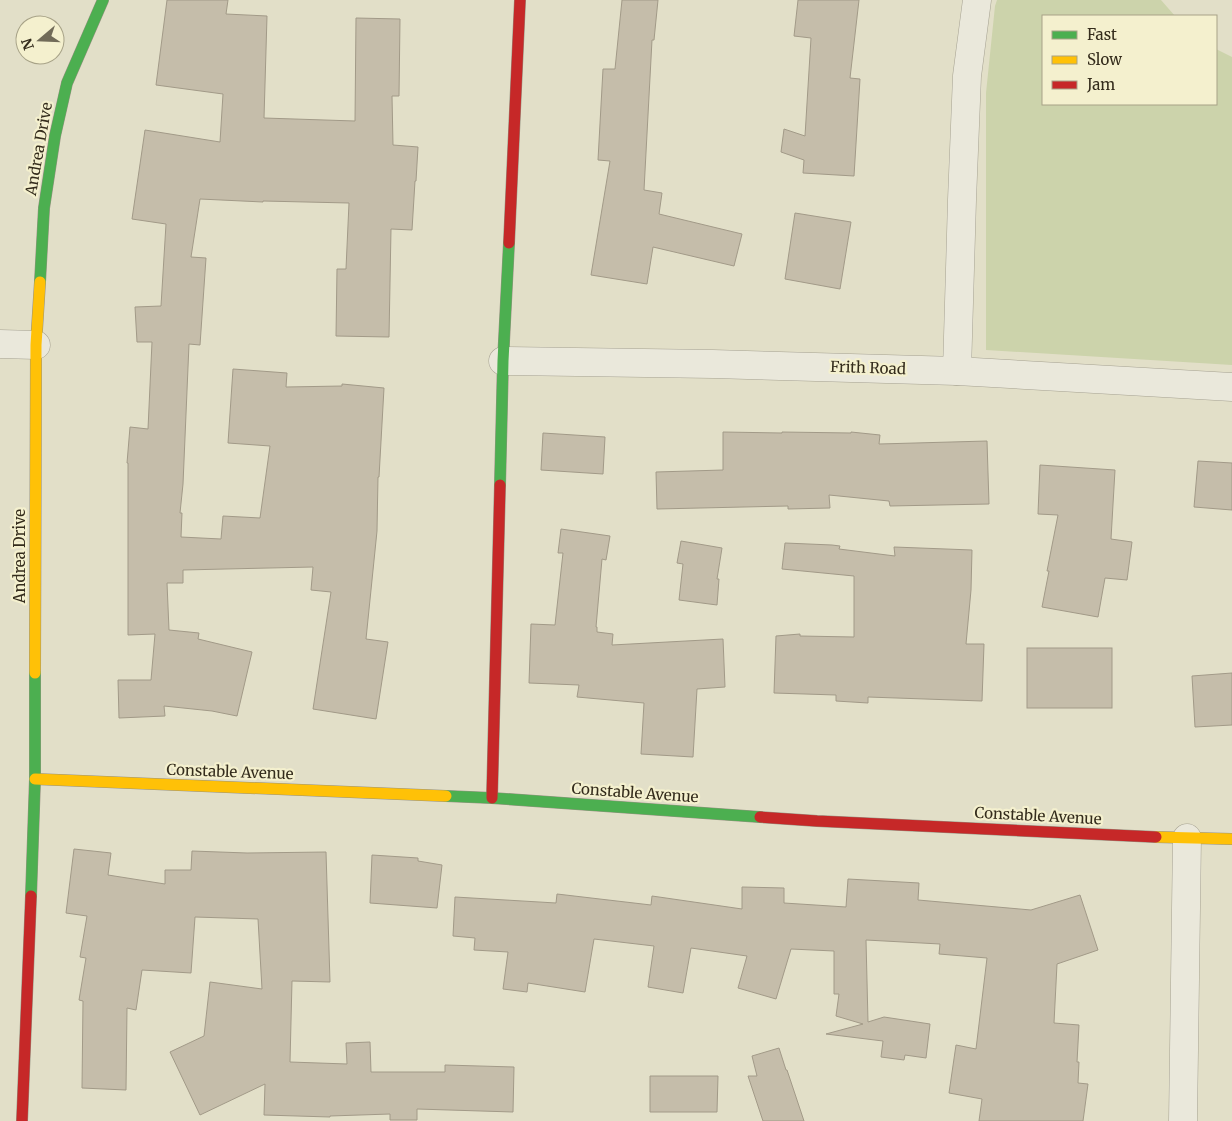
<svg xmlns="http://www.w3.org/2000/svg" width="1232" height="1121" viewBox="0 0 1232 1121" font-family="Merriweather,serif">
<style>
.green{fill:#ccd3ab}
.building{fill:#c5bdaa;stroke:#a29a88}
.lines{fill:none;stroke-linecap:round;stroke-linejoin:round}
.street-casing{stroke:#a6a292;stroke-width:29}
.fast-casing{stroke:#969282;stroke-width:12}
.slow-casing{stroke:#969282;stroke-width:12}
.jam-casing{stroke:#969282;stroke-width:12}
.street{stroke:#eae8db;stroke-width:28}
.fast{stroke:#4caf50;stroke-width:11}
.slow{stroke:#ffc107;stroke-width:11}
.jam{stroke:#c62828;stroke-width:11}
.labels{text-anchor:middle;stroke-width:4.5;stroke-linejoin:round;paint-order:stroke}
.street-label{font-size:15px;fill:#342c1c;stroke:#f4f0ce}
</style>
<rect width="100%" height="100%" fill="#e2dfc8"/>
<path class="green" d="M997 0H1161L1175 16H1043V104H1216V49L1232 57V365L986 350V93L995 6Z"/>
<g class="building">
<path d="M167 0H228L226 14 267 16 264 118 355 121 356 18 400 19 399 96H392L393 145 418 147 416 181H415L412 230 391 229 389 337 336 336 337 269H346L349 203 263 201V202L200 199 191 257 206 258 200 345 189 344 183 484 180 513H182L181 537 221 539 223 516 260 518 270 446 228 443 233 369 287 373 286 387 342 386V384L384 388 379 477H378L377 531 366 639 388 642 376 719 313 709 331 592 311 590 313 567 183 570V583H167L169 630 199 633 198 639 252 652 237 716 212 711 164 706 165 716 119 718 118 680H151L155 634 128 635V463H127L130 427 148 429 152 342H137L135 307 161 306 166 224 132 219 145 130 220 142 223 94 156 85Z"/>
<path d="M622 0H658L654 40H652L644 190 662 193 659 214 742 234 734 266 653 247 647 284 591 275 610 161 598 160 603 69H615Z"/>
<path d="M798 0H859L850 78 860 79 854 176 803 173 804 160 781 152 784 129 805 136 811 38 794 36Z"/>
<path d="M795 213 851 222 840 289 785 279Z"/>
<path d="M723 432 782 433V432L851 433V432L880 435 879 444 987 441 989 504 890 506 889 501 829 495 830 508 788 509V506L657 509 656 472 723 470Z"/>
<path d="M543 433 605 437 603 474 541 470Z"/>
<path d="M1198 461 1232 463V510L1194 507Z"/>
<path d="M1040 465 1115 470 1111 539 1132 542 1127 580 1105 578 1098 617 1042 607 1049 571H1047L1058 515 1038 514Z"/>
<path d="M561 529 610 536 606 560 602 559 596 627H597V632L613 634 612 645 723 639 725 687 697 689 693 757 641 754 644 703 577 697 579 685 529 683 531 624 555 625 563 553H558Z"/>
<path d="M681 541 722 548 717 579H719L717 605 679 600 683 564 677 563Z"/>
<path d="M785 543 832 545 840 546 839 549 895 556 894 547 972 550 971 590 966 644H984L982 701 868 697V703L836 701V695L774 693 776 636 800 634V636L854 637V576L782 569Z"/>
<rect x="1027" y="648" width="85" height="60"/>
<path d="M1232 673V725L1195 727 1192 676Z"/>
<path d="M74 849 111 853 108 875 165 884V870H191L192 851 247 853 326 852 330 982 292 981 290 1062 347 1064 346 1043 370 1042 371 1072H445V1065L514 1067 513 1112 417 1109V1120H390V1114L330 1116V1117L264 1115 265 1084 200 1115 170 1052 204 1036 210 982 262 989 258 919 195 917 191 973 142 970 136 1010 127 1008 126 1090 82 1088 83 1001 79 1000 86 958 80 957 87 916 66 913Z"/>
<path d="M372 855 418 858V861L442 865 437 908 370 903Z"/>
<path d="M848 879 919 883 918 900 1031 910 1080 895 1098 950 1057 964 1054 1023 1079 1025 1077 1062H1079L1078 1083 1088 1084 1083 1121H979L982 1099 949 1093 956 1045 976 1049 987 958 939 954 940 944 866 940 868 1022 884 1017 930 1024 926 1058 905 1055 904 1060 881 1057 883 1041 826 1034 863 1024 836 1016 839 994H834V951L791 949 776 999 738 988 747 956 691 948 683 993 648 987 654 946 594 939 585 992 528 983 527 992 503 989 508 952 474 950 475 938 453 936 455 897 556 903 557 894 651 905 652 896 742 909V887L784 888V903L846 907Z"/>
<path d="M779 1048 786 1070H787L804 1121H763L748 1076H757L752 1056Z"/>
<path d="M650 1076H718L717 1112H650Z"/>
</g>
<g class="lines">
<defs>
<g id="street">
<path d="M0 344 36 345"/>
<path d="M503 361 713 364 957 371 1232 387"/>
<path d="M957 371 962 200 967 76 977 0"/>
<path d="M1183 1121 1187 838"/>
</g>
<g id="fast">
<path d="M40 282 44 208 55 136 67 83 103 0"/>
<path d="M500 485 503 361 509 243"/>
<path d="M446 796 492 798 760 817"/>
<path d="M31 896 35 779V673"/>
</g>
<g id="slow">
<path d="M35 673 36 345 40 282"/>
<path d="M35 779 446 796"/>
<path d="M1156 837 1232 839"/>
</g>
<g id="jam">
<path d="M509 243 520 0"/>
<path d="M492 798 500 485"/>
<path d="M760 817 817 821 1156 837"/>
<path d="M22 1121 31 896"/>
</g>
</defs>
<use href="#street" class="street-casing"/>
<use href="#fast" class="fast-casing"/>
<use href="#slow" class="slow-casing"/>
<use href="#jam" class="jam-casing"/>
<use href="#street" class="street"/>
<use href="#fast" class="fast"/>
<use href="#slow" class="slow"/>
<use href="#jam" class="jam"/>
</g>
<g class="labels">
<g class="street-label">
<text transform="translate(39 149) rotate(-80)" y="5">Andrea Drive</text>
<text transform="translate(868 368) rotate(2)" y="5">Frith Road</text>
<text transform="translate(20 556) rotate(-90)" y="5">Andrea Drive</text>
<text transform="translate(230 772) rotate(2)" y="5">Constable Avenue</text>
<text transform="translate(635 793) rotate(4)" y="5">Constable Avenue</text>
<text transform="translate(1038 816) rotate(3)" y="5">Constable Avenue</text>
</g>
</g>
<rect x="1042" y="15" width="175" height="90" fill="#f4f0ce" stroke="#a7a287"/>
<rect x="1052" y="31" width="25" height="8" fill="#4caf50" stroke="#a7a287"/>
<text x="1087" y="40" font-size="15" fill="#342c1c">Fast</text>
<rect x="1052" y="56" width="25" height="8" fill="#ffc107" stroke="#a7a287"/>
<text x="1087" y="65" font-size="15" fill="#342c1c">Slow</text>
<rect x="1052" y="81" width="25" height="8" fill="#c62828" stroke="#a7a287"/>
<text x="1087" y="90" font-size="15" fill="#342c1c">Jam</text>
<g transform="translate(40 40) rotate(251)"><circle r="24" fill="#f4f0ce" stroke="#a7a287"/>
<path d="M0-4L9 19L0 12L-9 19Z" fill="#716b58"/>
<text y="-8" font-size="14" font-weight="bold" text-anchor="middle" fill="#342c1c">N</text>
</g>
</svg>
